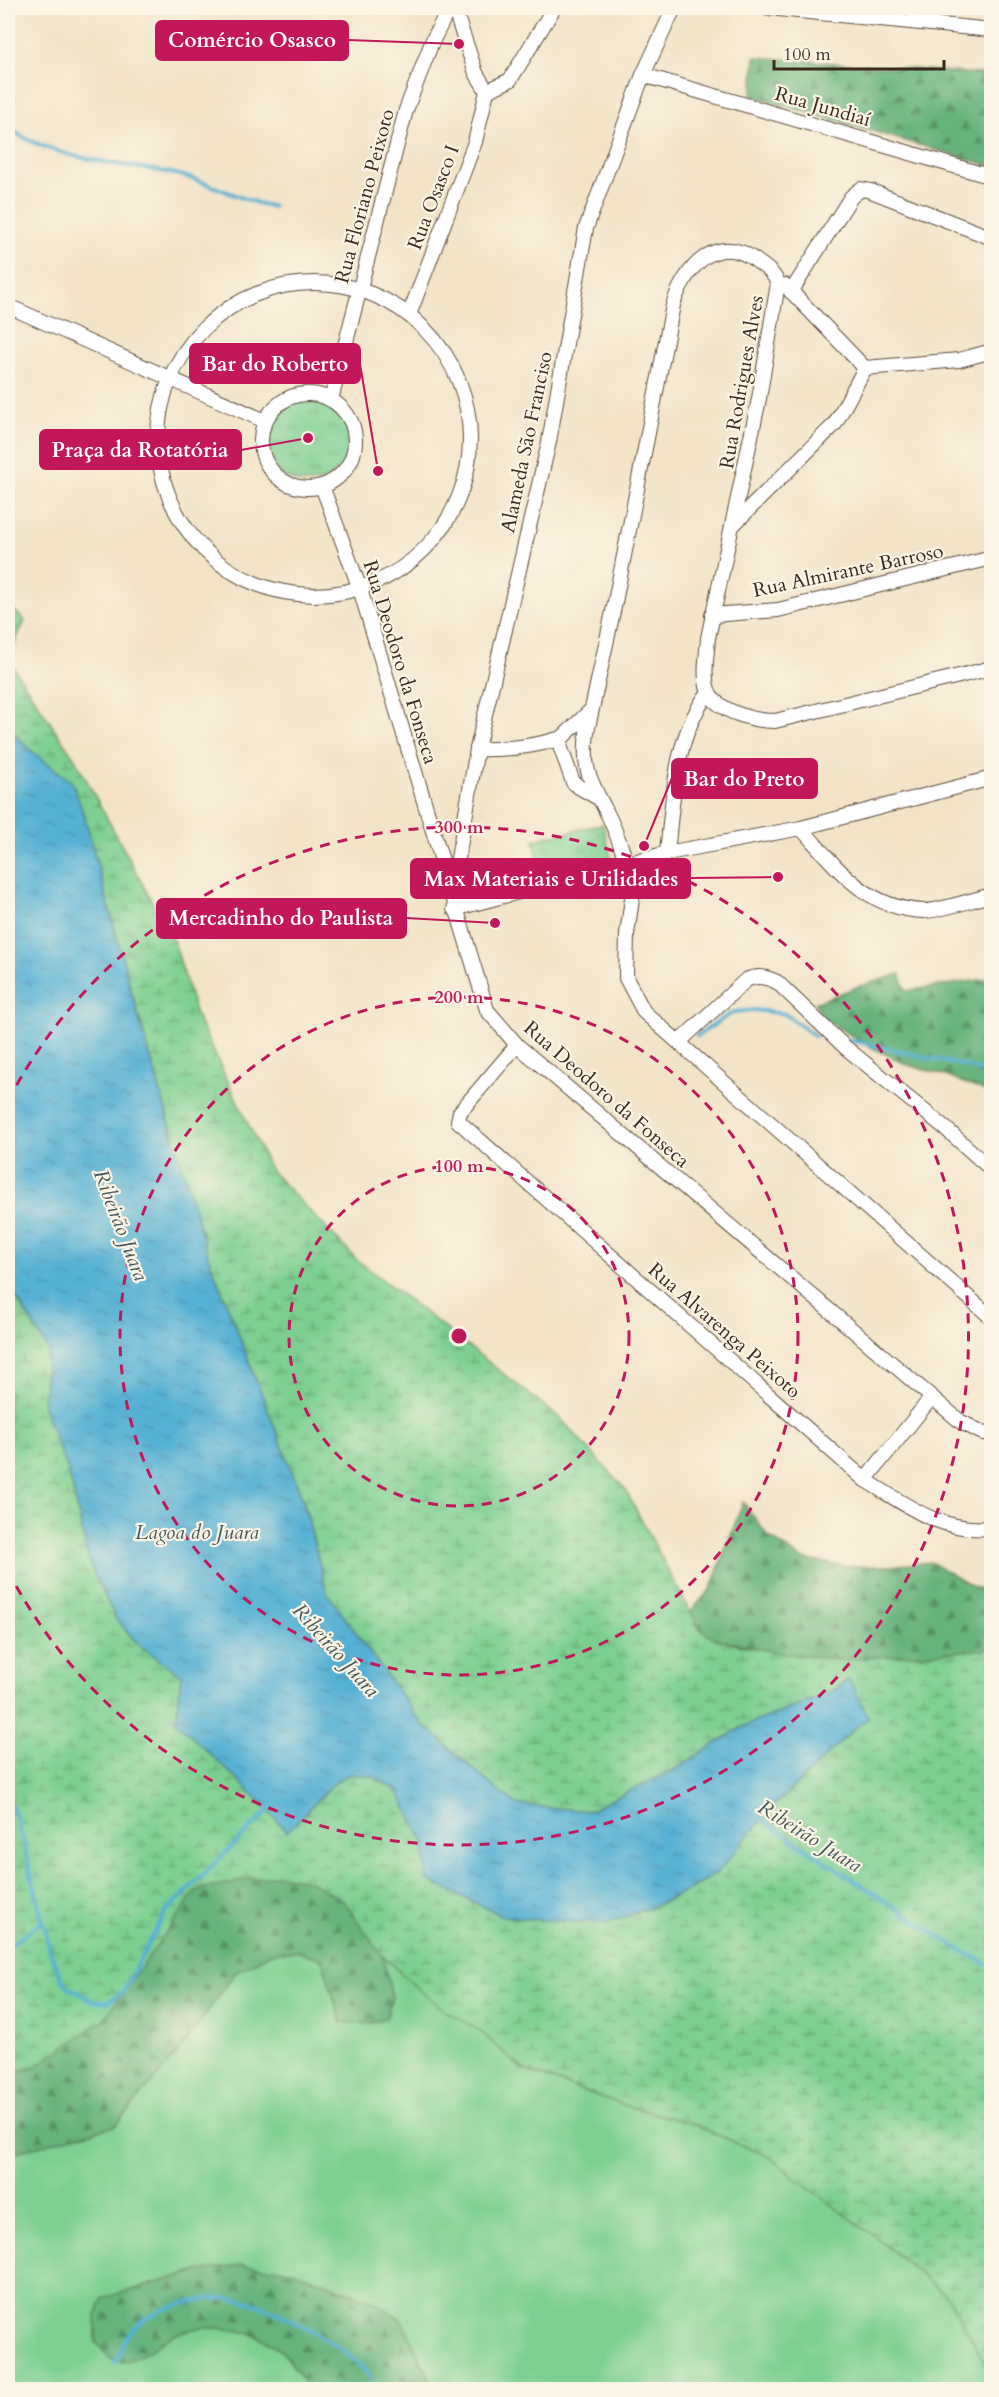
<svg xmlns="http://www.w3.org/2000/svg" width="999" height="2397" viewBox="0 0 999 2397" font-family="Cardo,serif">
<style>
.grass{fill:#7dcf91;stroke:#5c7c58;stroke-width:1.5}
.forest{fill:url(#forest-firs);stroke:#506e4c;stroke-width:1.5}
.wetland{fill:url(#wetland-marsh);stroke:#5c7c58;stroke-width:1.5}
.park{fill:url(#park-tufts);stroke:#5c7c58;stroke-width:1.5}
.water{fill:url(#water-ripples);stroke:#486e78;stroke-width:1.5}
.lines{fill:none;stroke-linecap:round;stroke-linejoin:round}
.stream{stroke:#55b1d3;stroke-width:4}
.street-casing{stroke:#574638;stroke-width:16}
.street{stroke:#fff;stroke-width:14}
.ring{fill:none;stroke:#c2185b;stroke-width:3;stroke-dasharray:10 8}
.labels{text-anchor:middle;stroke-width:4.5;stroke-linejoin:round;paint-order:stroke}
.street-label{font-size:20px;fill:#3b2a1e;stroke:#fcf5e5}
.water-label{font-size:21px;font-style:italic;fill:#44595d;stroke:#fcf5e5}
.centre{fill:#c2185b;stroke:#fcf5e5;stroke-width:3}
.ring-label{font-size:18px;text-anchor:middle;font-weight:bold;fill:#c2185b;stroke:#fcf5e5;stroke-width:4.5;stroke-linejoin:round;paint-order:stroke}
.leader{fill:none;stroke:#c2185b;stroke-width:2}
.callout-dot{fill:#c2185b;stroke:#fcf5e5;stroke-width:2}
.callout{fill:#c2185b;stroke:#c2185b;stroke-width:2}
.callout-label{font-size:21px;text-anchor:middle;font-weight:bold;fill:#fff}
</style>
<defs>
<pattern id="forest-firs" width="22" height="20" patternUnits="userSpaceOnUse" patternTransform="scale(1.5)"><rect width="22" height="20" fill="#66b27b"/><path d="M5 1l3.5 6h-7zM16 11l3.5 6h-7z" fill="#559164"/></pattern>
<pattern id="wetland-marsh" width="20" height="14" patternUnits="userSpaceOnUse" patternTransform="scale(1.5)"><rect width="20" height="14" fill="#7dcf91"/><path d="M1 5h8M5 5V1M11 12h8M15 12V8" fill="none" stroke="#68a876"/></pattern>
<pattern id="park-tufts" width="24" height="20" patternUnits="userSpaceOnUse" patternTransform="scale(1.5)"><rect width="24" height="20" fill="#7dcf91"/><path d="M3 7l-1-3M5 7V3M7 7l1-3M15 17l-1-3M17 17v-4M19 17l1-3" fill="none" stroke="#68a876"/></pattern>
<pattern id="water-ripples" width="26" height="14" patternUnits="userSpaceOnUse" patternTransform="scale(1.5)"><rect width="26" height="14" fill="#55b1d3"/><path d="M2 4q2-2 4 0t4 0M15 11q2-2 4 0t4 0" fill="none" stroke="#4890ab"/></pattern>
</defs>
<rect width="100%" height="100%" fill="#fcf5e5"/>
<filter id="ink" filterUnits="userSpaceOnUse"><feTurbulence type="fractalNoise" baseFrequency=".0167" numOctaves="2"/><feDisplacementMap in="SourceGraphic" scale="12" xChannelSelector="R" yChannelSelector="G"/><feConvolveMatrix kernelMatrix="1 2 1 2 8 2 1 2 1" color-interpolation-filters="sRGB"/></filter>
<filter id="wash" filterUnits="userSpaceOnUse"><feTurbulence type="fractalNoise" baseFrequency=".008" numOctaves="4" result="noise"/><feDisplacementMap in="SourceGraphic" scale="24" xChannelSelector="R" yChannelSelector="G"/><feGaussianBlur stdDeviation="1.35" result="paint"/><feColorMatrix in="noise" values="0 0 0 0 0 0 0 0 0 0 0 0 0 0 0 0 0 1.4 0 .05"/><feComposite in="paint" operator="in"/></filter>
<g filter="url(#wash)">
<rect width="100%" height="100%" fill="#f3e4c8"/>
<path class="grass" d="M297 1951 322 1959 341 2022 392 1997 382 1955 415 1986 447 2012 479 2030 522 2069 624 2105 693 2124 774 2159 792 2176 876 2237 948 2297 992 2375 991 2390 435 2389 401 2319 290 2270 117 2361C142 2359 154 2343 175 2334 205 2321 262 2329 285 2354 294 2364 300 2378 308 2389L8 2390V2154L54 2141 179 2051 236 1972 270 1953Z"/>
<g class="forest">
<path d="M755 57 991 75V166L752 96Z"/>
<path d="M900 974 906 991 991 978V1094L941 1074 908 1065 869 1046 823 1018 815 1003 857 987Z"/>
<path d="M743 1502 767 1535 802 1559 844 1566H889L931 1562 973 1587 991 1593V1649L839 1660 780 1653 711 1638 699 1628 690 1612 710 1590Z"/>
<path d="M281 1875 309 1881 343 1900 382 1953 392 1997 387 2017 371 2024 341 2022 322 1959 297 1951 271 1953 236 1972 179 2051 115 2126 8 2154V2073L35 2067 196 1891 246 1879Z"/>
<path d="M242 2265 290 2270 373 2301 401 2319 435 2389H308C300 2378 294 2365 285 2355 264 2329 202 2320 174 2335 159 2342 133 2366 117 2361 108 2358 102 2349 96 2342V2316L103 2298 198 2271Z"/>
</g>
<g class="wetland">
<path d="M8 604 25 621 8 657Z"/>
<path d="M8 660 75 759 175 944 196 1015 271 1171 356 1259 560 1418 625 1489 699 1628 712 1638 733 1644 780 1653 839 1660 991 1649V2375L948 2297 876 2237 792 2176 774 2159 693 2124 624 2105 522 2069 479 2030 447 2012 415 1986 382 1955 343 1900 309 1881 281 1875 246 1879 196 1891 103 2020 35 2067 8 2073V1284L48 1349 43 1407 69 1473 90 1565 116 1619 138 1644 181 1675 261 1802 287 1832 333 1784 349 1774 372 1776 397 1790 424 1842 427 1880 503 1916 541 1920 607 1923 650 1908 685 1892 716 1874 771 1809 855 1728 868 1718 849 1679 838 1688 798 1706 744 1726 674 1770 588 1811 519 1805 496 1789 421 1723 327 1593 303 1500 208 1256 130 987 85 818 34 753 8 728Z"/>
</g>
<g class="park">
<circle cx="308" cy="441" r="42"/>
<path d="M603 824 612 862 542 877 534 840Z"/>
</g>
<path class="water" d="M8 728 34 753 72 782 85 818 130 987 208 1256 303 1500 327 1593 421 1723 496 1789 519 1805 588 1811 674 1770 744 1726 798 1706 838 1688 849 1679 869 1718 855 1728 771 1809 716 1874 685 1892 650 1908 607 1923 541 1920 503 1916 427 1880 424 1842 397 1790 372 1776 349 1774 333 1784 287 1832 261 1802 176 1722 181 1675 138 1644 116 1619 90 1565 69 1473 43 1407 48 1349 8 1284Z"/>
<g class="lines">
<g class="stream">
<path d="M8 128C58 162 119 162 176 174 210 182 239 200 273 207"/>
<path d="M697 1036 727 1016 735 1012 754 1010 785 1014 815 1036"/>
<path d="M847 1040C872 1044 895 1050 920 1056 944 1062 969 1064 992 1076"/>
<path d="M8 1799 17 1818 50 1951 62 1980 70 1988 95 2002H108L123 1992 165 1913 271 1808"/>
<path d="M760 1818 957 1948 992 1966"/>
<path d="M8 1947 43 1921"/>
<path d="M115 2363C120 2354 123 2342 129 2334 142 2318 157 2312 175 2306 231 2289 256 2301 306 2328 334 2342 363 2361 378 2390"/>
</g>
</g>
</g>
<g filter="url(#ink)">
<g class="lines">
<defs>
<g id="street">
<path d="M454 8 476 73 487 91 510 80 554 8"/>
<path d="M768 8 992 30"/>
<path d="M643 75 992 177"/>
<circle cx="314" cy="439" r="156"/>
<path d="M785 285 865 368"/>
<path d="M791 292 851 197 861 189 871 191 992 238"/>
<path d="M8 306 265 421"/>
<path d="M409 315 475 142 487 91"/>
<path d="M865 368 959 360 992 351"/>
<circle cx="308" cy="441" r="47"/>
<path d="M331 400 406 110 432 42 449 8"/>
<path d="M322 486 360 589 487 1010 517 1045 961 1422 983 1433 992 1432"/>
<path d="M733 525 835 424 865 368"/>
<path d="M712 615 778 610 992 558"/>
<path d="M590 711 562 738 560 746 573 782 579 787 598 798"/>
<path d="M477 749C507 750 533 747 562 738"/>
<path d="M801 828C836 867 866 909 924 911 940 911 974 899 992 895"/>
<path d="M667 853C673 799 674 737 709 692"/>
<path d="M644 859 632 899 627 934 626 978 644 1012 992 1318"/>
<path d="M627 863C621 847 616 831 608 815 591 781 582 772 587 732L614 607 673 305C684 269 716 231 755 260 765 267 773 272 778 283L759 399 708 638C707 654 703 674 708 690 716 712 755 721 775 721L992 668"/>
<path d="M452 893 477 749 549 442 586 228 643 75 674 8"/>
<path d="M454 909 667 853 801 828 992 778"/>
<path d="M679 1042 746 980C758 975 766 977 777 982L846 1048 944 1127 992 1170"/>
<path d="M517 1045 460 1112 458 1121 865 1480C907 1505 940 1533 992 1528"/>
<path d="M865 1480 932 1397"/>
</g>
</defs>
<use href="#street" class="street-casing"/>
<use href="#street" class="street"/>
</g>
</g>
<g class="ring">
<circle cx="459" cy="1336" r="170"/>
<circle cx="459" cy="1336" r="339"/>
<path d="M8 1101A509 509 0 1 1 8 1571"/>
</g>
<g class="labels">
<g class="street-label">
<text transform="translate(823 106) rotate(16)" y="7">Rua Jundiaí</text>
<text transform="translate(364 196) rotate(-75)" y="7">Rua Floriano Peixoto</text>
<text transform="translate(433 197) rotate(-69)" y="7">Rua Osasco I</text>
<text transform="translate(741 382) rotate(-80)" y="7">Rua Rodrigues Alves</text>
<text transform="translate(526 442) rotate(-78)" y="7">Alameda São Franciso</text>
<text transform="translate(848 570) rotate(-12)" y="7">Rua Almirante Barroso</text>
<text transform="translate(401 662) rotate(73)" y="7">Rua Deodoro da Fonseca</text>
<text transform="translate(607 1094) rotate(41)" y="7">Rua Deodoro da Fonseca</text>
<text transform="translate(725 1330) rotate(41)" y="7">Rua Alvarenga Peixoto</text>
</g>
<g class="water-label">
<text transform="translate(121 1225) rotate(69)" y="7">Ribeirão Juara</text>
<text x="197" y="1539">Lagoa do Juara</text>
<text transform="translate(336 1650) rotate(48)" y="7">Ribeirão Juara</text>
<text transform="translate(810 1836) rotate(32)" y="7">Ribeirão Juara</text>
</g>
</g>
<circle cx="459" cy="1336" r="9" class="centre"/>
<g class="ring-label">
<text x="459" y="833">300 m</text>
<text x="459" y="1003">200 m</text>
<text x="459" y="1172">100 m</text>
</g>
<path class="leader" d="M459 44L348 40M378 471L360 364M308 438L241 450M644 846L672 778M778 877L690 878M495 923L406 918"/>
<g class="callout-dot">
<circle cx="459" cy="44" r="6"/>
<circle cx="378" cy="471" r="6"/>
<circle cx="308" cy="438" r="6"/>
<circle cx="644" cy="846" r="6"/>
<circle cx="778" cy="877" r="6"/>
<circle cx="495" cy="923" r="6"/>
</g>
<g class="callout">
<rect x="156" y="21" width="192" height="39" rx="6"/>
<rect x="190" y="344" width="170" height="39" rx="6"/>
<rect x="40" y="430" width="201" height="39" rx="6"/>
<rect x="672" y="759" width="145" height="39" rx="6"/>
<rect x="411" y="859" width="279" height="39" rx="6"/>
<rect x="157" y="899" width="249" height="39" rx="6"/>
</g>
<g class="callout-label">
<text x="252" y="47">Comércio Osasco</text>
<text x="275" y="371">Bar do Roberto</text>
<text x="140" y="457">Praça da Rotatória</text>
<text x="744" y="786">Bar do Preto</text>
<text x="551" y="886">Max Materiais e Urilidades</text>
<text x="281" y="925">Mercadinho do Paulista</text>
</g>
<rect width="999" height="2397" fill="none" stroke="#fcf5e5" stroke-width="30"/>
<path d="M774 60v9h170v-9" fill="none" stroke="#3b2a1e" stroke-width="3"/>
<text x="783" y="60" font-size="18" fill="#3b2a1e" stroke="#fcf5e5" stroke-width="4.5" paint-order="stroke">100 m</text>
</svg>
